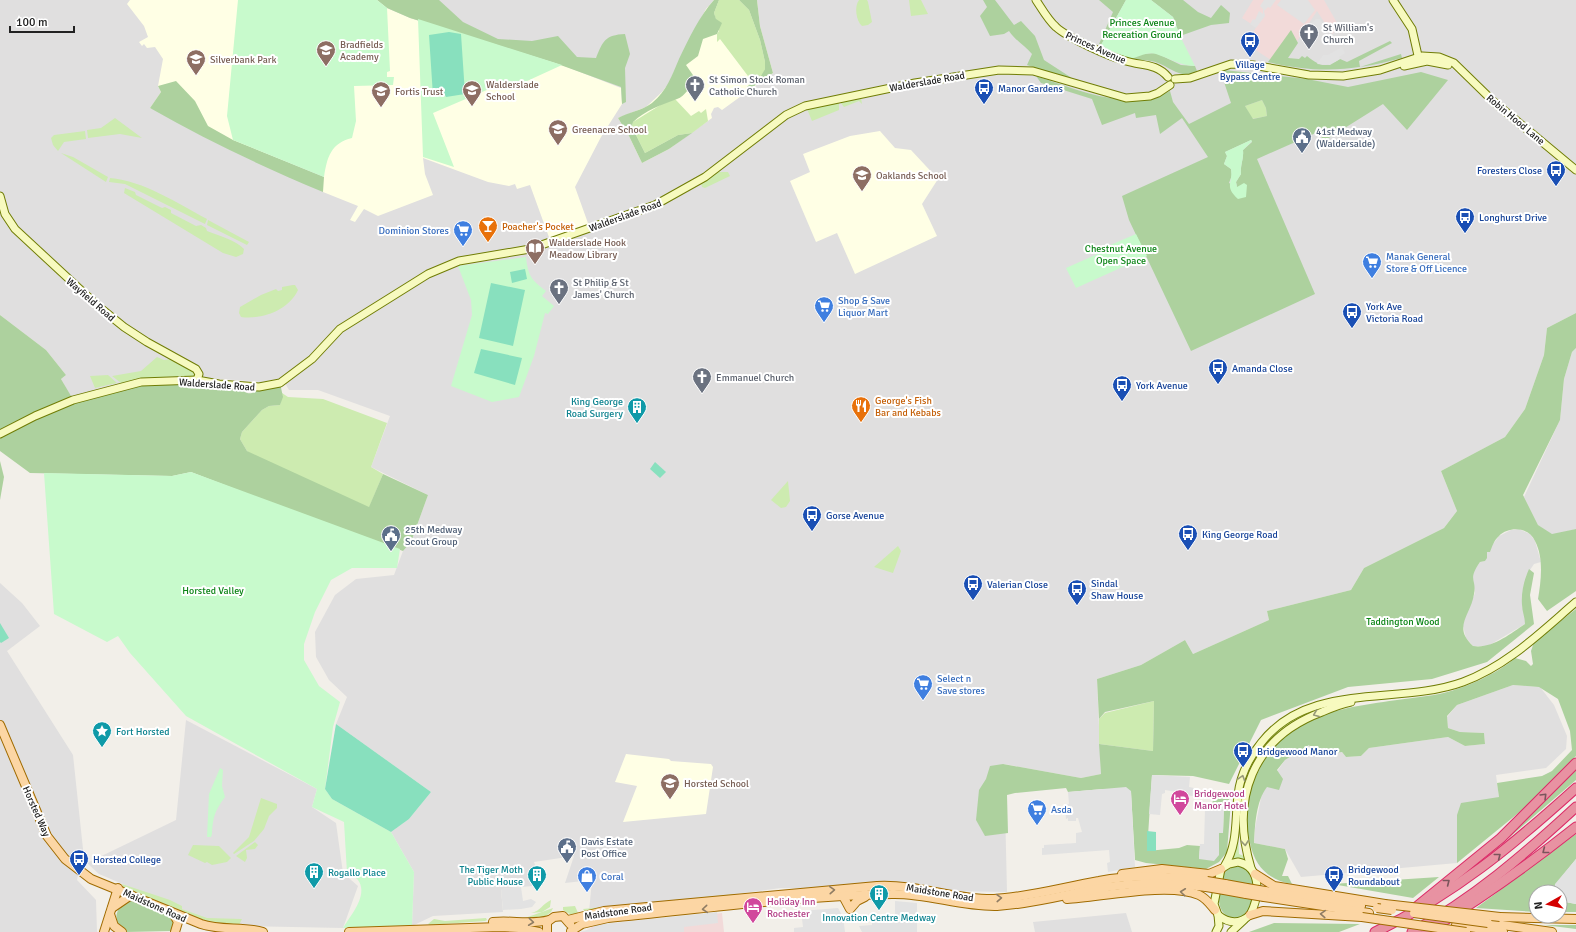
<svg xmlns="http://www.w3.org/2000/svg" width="1576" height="932" viewBox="0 0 1576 932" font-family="Signika,sans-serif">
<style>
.residential{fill:#e0dfdf}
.commercial{fill:#f2dad9}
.education{fill:#ffffe5}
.grass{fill:#cdebb0}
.forest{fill:#add19e;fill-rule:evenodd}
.park{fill:#c8facc}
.pitch{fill:#88e0be}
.parking{fill:#e2e2e2}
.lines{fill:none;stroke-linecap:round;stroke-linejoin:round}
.secondary-casing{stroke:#707d05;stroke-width:9}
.primary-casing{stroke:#a06b00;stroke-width:10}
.highway-casing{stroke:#dc2a67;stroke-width:11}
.secondary{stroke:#f7fabf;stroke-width:7}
.primary{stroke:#fcd6a4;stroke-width:8}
.highway{stroke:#e892a2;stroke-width:9}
.primary-bridge-casing{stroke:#a06b00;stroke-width:10;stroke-linecap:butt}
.primary-bridge{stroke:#fcd6a4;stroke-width:8}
.oneway{stroke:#979978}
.oneway2{stroke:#7b545c}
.oneway3{stroke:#8f7c63}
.labels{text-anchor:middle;stroke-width:4;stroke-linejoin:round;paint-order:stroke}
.park-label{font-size:10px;fill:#0c8416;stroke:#fff}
.worship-label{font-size:10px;fill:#5b616d;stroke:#fff;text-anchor:start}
.education-label{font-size:10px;fill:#785e54;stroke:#fff;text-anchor:start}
.street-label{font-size:10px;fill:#222;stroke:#fff}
.transit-label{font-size:10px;fill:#164399;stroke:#fff;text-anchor:start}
.service-label{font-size:10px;fill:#4e5e75;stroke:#fff;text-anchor:start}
.food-label{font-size:10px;fill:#c56008;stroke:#fff;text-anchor:start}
.shop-label{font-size:10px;fill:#366cbe;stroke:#fff;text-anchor:start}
.culture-label{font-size:10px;fill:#0d838f;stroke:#fff;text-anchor:end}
.hotel-label{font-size:10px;fill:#b23c85;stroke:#fff;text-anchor:start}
</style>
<rect width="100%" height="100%" fill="#f2efe9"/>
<g class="residential">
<path d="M0 0H1576V313L1547 328 1544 355 1525 409 1505 437 1441 471 1457 511 1444 528 1364 568 1351 590 1267 611 1269 620 1193 654 1185 640 1141 665 1097 679 1101 774 1081 778 1004 764 1007 892 781 888 693 900 589 912 592 880 565 883 574 856 534 862 543 885 501 889 503 912 433 916 412 926 414 872 391 832 409 819 431 792 336 724 347 697 329 680 316 657 315 632 335 595 356 579 394 575 403 551 411 542 428 495 371 467 390 416 318 390H289L282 378 262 382 193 377 142 378 71 397 61 379 66 375 46 350 0 315Z"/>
<path d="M1576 348V529L1552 535 1538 525 1524 497 1560 420 1564 379 1572 352Z"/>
<path d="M1519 529 1530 534 1535 541 1541 562 1534 564 1526 576 1522 606 1525 615V624L1488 646H1473L1466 638 1463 626V621L1475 593 1472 573 1480 562 1485 561 1487 552 1499 536 1511 530Z"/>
<path d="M0 583 22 603 40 626 7 651 73 755 83 849 77 880 96 900 97 932H0Z"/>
<path d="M1513 685 1540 687 1554 705 1567 736 1566 749 1546 768 1496 775 1499 797 1457 815V863L1301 877 1285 849 1254 843 1255 828 1262 793 1285 760 1309 745 1314 756 1342 752 1346 757 1361 756 1369 748 1448 737 1465 746 1485 744 1484 733 1460 732 1448 728 1447 717 1457 705Z"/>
<path d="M186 720 317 789 312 807 336 823 343 873 358 886 343 928 237 926 189 920V912L99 874 87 863 176 820Z"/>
<path d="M1126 913 1132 932H1035L1033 922Z"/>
</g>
<g class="commercial">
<path d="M1253 0H1324L1340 28 1332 34 1317 11 1288 55 1274 62 1248 45 1256 27 1242 18Z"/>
<path d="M722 913 724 932H584L592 927Z"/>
</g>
<g class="education">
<path d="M130 0H377L387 8 410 18 562 65 621 88 622 104 601 137 575 187 589 226 550 240 530 185 517 189 515 184 509 186 488 182 423 158 425 174 433 195 378 216 364 209 355 222 350 220 358 206 323 192V176L150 108 161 92 158 86 163 59 155 47 147 48 144 44 142 46 139 42 148 37 144 26 127 4Z"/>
<path d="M714 0H757L760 26 773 73 722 110 718 107 714 108 711 114 712 118 669 149 642 163 629 136 618 118 646 107 662 92 669 83 685 48 706 9Z"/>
<path d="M880 131 895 148 911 150 938 179 922 204 937 236 855 274 837 233 816 242 790 181 810 172 803 154 850 136Z"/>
<path d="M626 754 669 759 671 761 711 764 713 767 706 814 623 822 637 786 615 782Z"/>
</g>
<g class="grass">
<path d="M719 0H739L749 10 760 40 765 62V69L762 76 753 75 751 80 720 39 717 42V34L719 31 714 13Z"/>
<path d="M859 0H867L868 2 872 22 868 25 862 26C856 21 854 6 859 0Z"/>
<path d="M909 0H921L928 14 911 16Z"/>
<path d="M861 98 862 104 859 101 844 107 840 102Z"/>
<path d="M675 99 691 116 699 111 701 113 706 109 708 121 692 133 678 135 645 153 632 127 633 122 662 104Z"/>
<path d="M1262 100 1266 108 1267 116 1252 119 1245 106Z"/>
<path d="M839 103V110L812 121 807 109Z"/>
<path d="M115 118 142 138 120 134 88 138 87 130 101 128Z"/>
<path d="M85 131 86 139 64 142 58 151 53 145 51 138 54 135Z"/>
<path d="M61 153 73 157 108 177 106 182Z"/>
<path d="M718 172H728L730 176 705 188 702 187 701 183Z"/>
<path d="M110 178C144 181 177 203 207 219L205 224 125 184 109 182Z"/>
<path d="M125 188 135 192 136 195 162 208 165 207 171 210V213L196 226 201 225 206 228 207 231C219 236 234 239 244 249L243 254 236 257 223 253 124 193Z"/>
<path d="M208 220 249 242 247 245 207 225Z"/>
<path d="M293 285H295L298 290C289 310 262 320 241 317L239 313 240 307 261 295 276 289 278 291 282 290V287Z"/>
<path d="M157 357 164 360 171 359 194 371 196 375 193 377C168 376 146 377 121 383L112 376 141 371Z"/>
<path d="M108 375 117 383 95 388 90 376Z"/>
<path d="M282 393 288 397 323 399 387 423 371 467 383 474 369 508 255 457 247 451 240 439 242 432 262 410 269 406 280 405Z"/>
<path d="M788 481 790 501 786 507 781 508 771 500Z"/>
<path d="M898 546 901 551 893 573 874 567Z"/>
<path d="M1154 701 1153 751 1099 744V719L1105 713Z"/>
<path d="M1322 707 1326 708C1279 725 1256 748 1243 797L1241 794C1254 747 1276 722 1322 707Z"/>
<path d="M261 798 277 804V808L269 816 264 829 254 841 234 854 233 853 249 837Z"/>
<path d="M1238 832 1239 854 1244 856 1245 860 1233 858Z"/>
<path d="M255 842 258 845 255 849 246 850 247 858 245 862 236 856Z"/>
<path d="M193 845 219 846 231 858 227 862 212 865 207 862 205 863 188 855Z"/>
<path d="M122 884 170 900 182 906V909L207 918 242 919 239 925 209 923 124 889Z"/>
<path d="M735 894V896L585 912 583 909Z"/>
<path d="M551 900 550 907 542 912 531 913C541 911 542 904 551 900Z"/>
<path d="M575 906 578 913 573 916 563 910V907Z"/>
<path d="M553 908 551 912 542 919 525 918Z"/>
<path d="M486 918 487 920 485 921 430 925 428 924 434 919 445 921Z"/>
</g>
<g class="forest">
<path d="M377 0H439L463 22 498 39 532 41 558 36 577 57 596 58C603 41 605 35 625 34L630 54 625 68 626 102 622 104 621 87 555 63 410 18 387 8Z"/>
<path d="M714 0H719L714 13 716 19 722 23 717 34 703 39 698 56 686 65 695 78C691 85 685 97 677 99 661 105 646 110 633 122L632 127 645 153 678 135 692 133 669 149 642 163 629 136 618 118C629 112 641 111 652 103 667 91 672 75 679 59 688 40 700 15 714 0Z"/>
<path d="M739 0H757L760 26 773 73 747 91V87L751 83 753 74 761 76 765 69V62L760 40 749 10Z"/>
<path d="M983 0H995L1014 25 1021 21 1035 36 1044 60 1081 84 1027 65 1032 54C1025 46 1015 40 1009 31L1004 34 990 36 980 16 987 7Z"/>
<path d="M1099 0H1126L1101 45 1099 44 1113 12Z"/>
<path d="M1151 0H1183L1198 12 1211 18 1221 5 1230 13 1229 23 1211 25 1180 36 1173 17Z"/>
<path d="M1291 30 1298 43 1288 58 1299 59 1302 56 1305 58 1307 56C1321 67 1325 68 1340 59L1347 62 1390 41 1392 43 1359 61 1360 67 1401 54 1402 58C1353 71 1318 74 1268 62Z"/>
<path d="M1156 53 1181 65 1195 66 1197 71C1182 80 1171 68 1158 63 1149 59 1139 61 1129 59L1141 54Z"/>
<path d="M1224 70 1307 79 1348 87 1421 72 1448 80 1407 130 1383 104 1324 141 1318 132 1257 159 1315 294 1191 351 1129 220 1122 196 1208 157 1182 118 1160 134 1156 115 1136 118 1135 113 1102 125 1092 99 1041 83 1036 76C1078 90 1127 112 1170 91L1173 102 1189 124 1231 103 1223 79ZM1262 100 1266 108 1267 116 1253 119 1245 106ZM1251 140 1252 142 1243 150C1244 159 1240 165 1241 174L1236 182 1237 187 1229 183 1232 175 1231 169 1224 164 1227 156 1225 152Z"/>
<path d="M176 81 195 101 208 126 233 140 324 177 323 192C263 167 206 140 150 108L161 92 158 86Z"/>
<path d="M1576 313V348L1572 352 1564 379 1560 420 1523 495 1538 525 1552 534 1576 529V591L1547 611 1538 599C1541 581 1544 558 1535 541 1529 527 1509 526 1499 536 1494 540 1492 547 1490 552H1487V558L1485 561 1480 562C1467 581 1477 578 1474 594 1471 615 1452 627 1473 646 1492 649 1510 634 1525 624 1525 617 1522 611 1522 605 1521 593 1524 580 1529 569L1534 573 1530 595 1534 624 1487 662 1432 679 1348 687 1261 720 1229 784 1193 776 1152 775 1147 851 1179 848 1187 845 1200 846 1199 859 1219 855V832H1223L1224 804H1212L1213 800 1221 797H1227L1231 802 1227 852 1219 862 1206 869 1146 863 1135 860 1131 792 1103 789 1068 792 1066 788 1015 793 1007 795 1008 833 985 836 976 820 979 790 986 779 990 766 1003 764 1081 778 1101 774 1099 744 1153 751 1154 701 1105 712 1099 719 1097 679 1141 665 1185 640 1193 654 1269 620 1267 611 1351 590 1364 568 1444 528 1457 511 1441 471 1505 437 1525 409 1544 355 1547 328Z"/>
<path d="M0 315 46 350 66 375 61 379 74 401 157 380 238 386C246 394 251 397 259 387L280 383 283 397 280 405 269 406 262 410 242 432 240 439 247 451 369 507 383 474 428 495 411 542 403 551 321 522 191 472 172 476 30 473 0 451Z"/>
<path d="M0 461 4 477 0 500Z"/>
<path d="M1576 609V756L1538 797 1457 863V815L1461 803 1499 797 1497 783 1542 776 1552 771 1572 750 1570 731 1558 699 1539 687 1513 685 1457 705 1447 716 1448 728 1460 732 1484 733 1485 744 1465 746 1448 737 1369 748 1361 756 1346 757 1342 752 1314 756 1309 745 1285 760 1277 770 1283 779 1279 790 1267 787C1256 801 1255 825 1254 843L1285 849 1288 859 1282 876H1288L1292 884C1269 880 1255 867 1250 843 1244 818 1247 792 1259 770 1262 764 1265 756 1269 751 1305 703 1385 704 1439 694 1463 689 1497 674 1515 658L1526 661 1531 666 1533 664 1531 651 1534 642Z"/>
<path d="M1576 768V780L1489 855 1488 853 1526 819Z"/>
<path d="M1576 834V859L1556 884 1554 892H1536V912L1476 908Z"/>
<path d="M1235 866C1248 867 1253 873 1252 885L1221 880 1225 871Z"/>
<path d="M1439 877 1413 898 1332 884Z"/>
<path d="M1219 893 1252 898 1250 908 1246 914C1227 924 1217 911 1219 893Z"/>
<path d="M133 900 171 916 175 920 172 931 126 932C110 922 115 904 133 900Z"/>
<path d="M1560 901 1576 904V912H1560Z"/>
<path d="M1274 923 1360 924 1339 932H1249Z"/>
<path d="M1544 925H1576V929Z"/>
</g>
<g class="park">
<path d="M238 0H377L387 8 390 71 387 72V77H394L393 85 354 86 356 121 352 138C331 143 327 157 324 177L233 140 227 116Z"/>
<path d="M1126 0H1151L1173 17 1180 36 1195 66C1179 65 1171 59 1156 54 1147 51 1138 58 1129 59 1120 59 1109 49 1101 45Z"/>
<path d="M418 19 562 65 514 87 489 89 433 113 454 167 423 157Z"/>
<path d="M1251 140 1252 141 1243 150C1244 159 1240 165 1241 174L1236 182 1237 187 1244 183 1247 185 1246 197 1238 199C1224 186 1233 184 1231 169L1224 164 1227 156 1225 152Z"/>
<path d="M1136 234 1147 256 1076 288 1066 268 1102 252 1101 249Z"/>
<path d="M526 257C528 275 531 280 546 291L542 296 554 306 548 314 545 313 534 356 519 397 492 402 451 386 472 315 471 300 458 266Z"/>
<path d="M191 472 400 549 397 568H352L331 580 315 612 304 644V660L319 686 340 702 333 727 325 789 332 799 391 832 414 872 412 926 343 928C350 916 369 895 358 880 356 877 350 875 347 873L344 822 312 807 317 789 186 716 130 653 118 636 107 642 54 614 44 473 172 476Z"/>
<path d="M220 768 223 770 222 786 225 797C215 811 213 816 212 834L211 837H207L209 794Z"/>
</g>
<g class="pitch">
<path d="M449 32 461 34 465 94 446 97 445 95 433 96 429 35Z"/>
<path d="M525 269 527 279 512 283 510 272Z"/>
<path d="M491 283 525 290 513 346 479 338Z"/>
<path d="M481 349 522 358 515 385 474 373Z"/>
<path d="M655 462 666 472 660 478 650 469Z"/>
<path d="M0 623 9 638 1 643 0 642Z"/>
<path d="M336 724 431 792 409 819 391 832 332 799 325 789Z"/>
<path d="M1147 831 1156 832V851H1147Z"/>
</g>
<g class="parking">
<path d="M1264 0H1276L1270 8 1268 7 1264 11 1265 16 1256 28 1250 24 1253 19 1255 20 1259 11 1263 14V9L1260 6Z"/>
<path d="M1281 0H1308L1315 10 1304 24 1277 5Z"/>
<path d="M1316 19H1320L1325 28 1316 34 1314 32 1311 33 1307 27Z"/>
<path d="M1342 47 1345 53 1339 57 1340 59 1330 65 1317 64 1323 55H1328Z"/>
<path d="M1152 775 1190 777 1189 787 1194 788 1193 796 1182 795V799H1177V792L1165 790V793L1162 794 1160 815 1149 814Z"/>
<path d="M1126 787 1131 791 1135 867 1108 872 1107 863 1110 862 1109 850 1042 855V848H1044V845L1076 843V833L1082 832 1078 818H1076V821H1068V818L1066 819 1065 805 1069 804 1068 792Z"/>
<path d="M1209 804H1224L1223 833H1219V855L1214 861 1199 859 1200 844H1204L1205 809Z"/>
<path d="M1576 859V904L1560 901V892H1554L1555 884Z"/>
<path d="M521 887 523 901 531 899 536 902 532 907 521 909 503 910 501 889Z"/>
<path d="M895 901 917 903V932H862L859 926 872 925V920L895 919Z"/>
<path d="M838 908 843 917 845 932H794V928L803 927 801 911Z"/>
<path d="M717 912 718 923 684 927V932H580L594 928V925Z"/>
</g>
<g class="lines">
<defs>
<g id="secondary">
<path d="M1036 0C1042 9 1048 20 1056 27 1068 38 1110 57 1126 61 1142 66 1156 63 1168 77"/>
<path d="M1393 0 1412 29 1419 60"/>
<path d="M1404 66 1427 61 1448 65"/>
<path d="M1175 79 1190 78 1231 64 1253 65 1309 75 1343 76 1380 70 1422 56 1439 57 1454 63 1494 102 1576 170"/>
<path d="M0 196 5 214 15 229 98 306 124 327 147 342 196 369 199 374 197 380"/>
<path d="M0 434 35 416 73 400 141 382 197 380 219 384 259 387 280 383 312 359 340 329 428 274 459 261 530 249 655 205 705 177 786 115 805 106 915 83 999 70 1033 71 1126 98 1150 96 1158 93 1170 85"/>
<path d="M1238 862C1263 867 1259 898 1250 915 1240 924 1229 924 1218 915L1214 904 1221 869 1229 864Z"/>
<path d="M1225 865C1238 844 1235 820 1238 795 1240 776 1249 758 1261 743 1310 680 1397 706 1463 682 1507 666 1541 632 1576 602"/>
<path d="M1251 868C1230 799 1252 738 1322 712 1331 708 1341 704 1351 702"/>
<path d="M1216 932 1219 926 1218 915"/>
<path d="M1231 932 1244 920"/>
</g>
<g id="primary">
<path d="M0 725 47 836 65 859 91 879 201 924C221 931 243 926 263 932"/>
<path d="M1122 874 1162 869 1209 874 1221 869"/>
<path d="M1255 874 1274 886 1385 904"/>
<path d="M1225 884 1247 888"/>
<path d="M1224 890 1246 894"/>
<path d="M1265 891 1361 906"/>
<path d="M843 896 850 909 857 901 865 897"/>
<path d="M1264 897 1369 913"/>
<path d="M1067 899C1101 897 1169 882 1199 895 1206 898 1210 904 1215 910"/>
<path d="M112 908 131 895"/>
<path d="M173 913 178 922 175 932"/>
<path d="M110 914 114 926 122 932"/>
<path d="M1250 915 1263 911 1362 917"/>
<path d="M1500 917 1576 919"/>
<path d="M568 920 604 911 877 886C919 884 955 900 994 899 1030 897 1064 887 1099 881 1133 874 1172 876 1207 881"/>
<path d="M493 922C512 920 531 925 549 920"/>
<path d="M1488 923 1552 932"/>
<path d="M1456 925 1503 932"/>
<path d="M571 931 582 924 608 918C703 909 797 896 892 894 927 893 961 907 997 906 1034 904 1070 893 1107 887 1140 882 1173 883 1206 887"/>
<path d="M104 932 118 888"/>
<path d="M349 932 500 927 519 928 539 932"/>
<path d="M547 932V922L554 917 563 916 570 924"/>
</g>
<g id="highway">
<path d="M1415 908 1501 838 1576 763"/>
<path d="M1375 932C1452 896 1513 845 1576 788"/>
<path d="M1412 932C1473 899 1525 854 1576 807"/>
<path d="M1426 932C1479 900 1528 865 1576 827"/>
</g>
</defs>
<use href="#secondary" class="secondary-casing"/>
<use href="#primary" class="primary-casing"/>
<use href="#highway" class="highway-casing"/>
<use href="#secondary" class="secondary"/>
<use href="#primary" class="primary"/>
<use href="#highway" class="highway"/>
<defs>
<g id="primary-bridge">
<path d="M1207 881 1225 884"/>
<path d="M1206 887 1224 890"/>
<path d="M1247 888 1265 891"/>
<path d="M1246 894 1264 897"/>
<path d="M1385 904 1500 917"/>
<path d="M1377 908 1392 910"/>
<path d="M1414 913 1488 923"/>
<path d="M1362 917 1466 932"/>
</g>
</defs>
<use href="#primary-bridge" class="primary-bridge-casing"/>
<use href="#primary-bridge" class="primary-bridge"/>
</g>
<defs><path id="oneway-chevron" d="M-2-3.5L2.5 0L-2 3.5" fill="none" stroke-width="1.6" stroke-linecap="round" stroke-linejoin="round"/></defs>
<g class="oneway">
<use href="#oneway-chevron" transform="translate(1316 714) rotate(159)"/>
<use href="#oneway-chevron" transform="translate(1242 778) rotate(-72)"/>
<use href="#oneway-chevron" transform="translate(1245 843) rotate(84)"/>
</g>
<g class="oneway2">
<use href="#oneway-chevron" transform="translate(1544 796) rotate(-45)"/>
<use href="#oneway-chevron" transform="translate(1545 851) rotate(142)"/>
<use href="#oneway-chevron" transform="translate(1498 856) rotate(-38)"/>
<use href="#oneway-chevron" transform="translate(1447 882) rotate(-38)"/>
</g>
<g class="oneway3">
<use href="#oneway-chevron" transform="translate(832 890) rotate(-4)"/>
<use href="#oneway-chevron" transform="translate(1183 892) rotate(-174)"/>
<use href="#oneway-chevron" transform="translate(999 898) rotate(-3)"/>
<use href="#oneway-chevron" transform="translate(705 909) rotate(175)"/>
<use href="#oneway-chevron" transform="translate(1323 914) rotate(-177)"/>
<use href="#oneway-chevron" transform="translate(531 922) rotate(6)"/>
</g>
<defs>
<symbol id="church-pin" viewBox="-11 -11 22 30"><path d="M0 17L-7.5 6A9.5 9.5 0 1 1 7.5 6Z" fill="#6b7280" stroke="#fff"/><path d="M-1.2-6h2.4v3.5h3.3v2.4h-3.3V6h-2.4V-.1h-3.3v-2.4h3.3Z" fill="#fff"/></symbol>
<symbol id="bus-pin" viewBox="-11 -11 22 30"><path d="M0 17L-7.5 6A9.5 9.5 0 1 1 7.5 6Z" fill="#1a4fb4" stroke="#fff"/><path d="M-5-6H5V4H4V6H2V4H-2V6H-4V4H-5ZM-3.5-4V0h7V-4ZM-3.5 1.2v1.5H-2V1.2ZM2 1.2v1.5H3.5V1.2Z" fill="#fff"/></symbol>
<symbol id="school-pin" viewBox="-11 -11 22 30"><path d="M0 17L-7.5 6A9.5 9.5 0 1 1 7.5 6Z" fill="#8d6e63" stroke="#fff"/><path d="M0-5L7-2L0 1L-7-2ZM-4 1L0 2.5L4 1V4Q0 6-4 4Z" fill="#fff"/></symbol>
<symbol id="civic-pin" viewBox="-11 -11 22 30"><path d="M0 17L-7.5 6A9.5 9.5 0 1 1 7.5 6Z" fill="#5c6f8a" stroke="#fff"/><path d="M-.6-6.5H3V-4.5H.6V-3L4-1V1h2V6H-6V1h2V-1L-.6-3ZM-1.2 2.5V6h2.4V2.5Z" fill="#fff"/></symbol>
<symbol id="bar-pin" viewBox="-11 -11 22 30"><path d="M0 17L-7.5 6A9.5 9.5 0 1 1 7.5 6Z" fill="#e8710a" stroke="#fff"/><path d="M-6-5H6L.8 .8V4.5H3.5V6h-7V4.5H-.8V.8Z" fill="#fff"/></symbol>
<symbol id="supermarket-pin" viewBox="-11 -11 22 30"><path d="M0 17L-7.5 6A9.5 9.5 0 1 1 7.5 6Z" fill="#3f7fe0" stroke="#fff"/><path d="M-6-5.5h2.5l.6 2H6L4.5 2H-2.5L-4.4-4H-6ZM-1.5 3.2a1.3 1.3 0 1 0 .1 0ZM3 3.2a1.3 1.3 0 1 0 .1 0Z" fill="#fff"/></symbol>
<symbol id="library-pin" viewBox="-11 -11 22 30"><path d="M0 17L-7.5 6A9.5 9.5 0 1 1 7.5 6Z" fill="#8d6e63" stroke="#fff"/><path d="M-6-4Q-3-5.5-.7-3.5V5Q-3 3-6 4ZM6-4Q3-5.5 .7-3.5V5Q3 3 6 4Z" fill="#fff"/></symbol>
<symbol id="restaurant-pin" viewBox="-11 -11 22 30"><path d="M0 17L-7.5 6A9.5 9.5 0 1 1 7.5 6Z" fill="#e8710a" stroke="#fff"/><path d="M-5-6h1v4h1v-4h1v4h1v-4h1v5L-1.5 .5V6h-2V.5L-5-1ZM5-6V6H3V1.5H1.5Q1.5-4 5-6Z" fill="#fff"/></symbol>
<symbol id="building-pin" viewBox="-11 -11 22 30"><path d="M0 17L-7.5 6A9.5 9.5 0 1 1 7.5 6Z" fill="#0f9aa8" stroke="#fff"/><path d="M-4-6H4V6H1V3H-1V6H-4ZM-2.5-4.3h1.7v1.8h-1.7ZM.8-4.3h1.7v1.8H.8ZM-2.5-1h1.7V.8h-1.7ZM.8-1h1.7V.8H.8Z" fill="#fff"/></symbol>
<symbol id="sight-pin" viewBox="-11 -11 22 30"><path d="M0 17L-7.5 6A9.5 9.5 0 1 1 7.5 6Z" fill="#0f9aa8" stroke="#fff"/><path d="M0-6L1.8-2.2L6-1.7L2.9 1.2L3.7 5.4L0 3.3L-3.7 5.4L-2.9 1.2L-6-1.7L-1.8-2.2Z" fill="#fff"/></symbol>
<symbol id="hotel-pin" viewBox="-11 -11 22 30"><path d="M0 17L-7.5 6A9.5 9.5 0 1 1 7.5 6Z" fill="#d1479c" stroke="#fff"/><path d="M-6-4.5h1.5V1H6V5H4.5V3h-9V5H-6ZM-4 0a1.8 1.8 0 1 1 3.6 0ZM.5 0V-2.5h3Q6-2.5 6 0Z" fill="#fff"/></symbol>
<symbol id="shop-pin" viewBox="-11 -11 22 30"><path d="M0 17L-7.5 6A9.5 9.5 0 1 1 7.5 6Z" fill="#3f7fe0" stroke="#fff"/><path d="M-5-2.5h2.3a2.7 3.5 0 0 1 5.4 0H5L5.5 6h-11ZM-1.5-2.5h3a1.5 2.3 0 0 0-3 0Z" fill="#fff"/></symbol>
</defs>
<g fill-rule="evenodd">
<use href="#church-pin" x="1298" y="22" width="22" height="30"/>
<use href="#bus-pin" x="1239" y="30" width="22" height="30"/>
<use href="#school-pin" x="315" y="39" width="22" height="30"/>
<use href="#school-pin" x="185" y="48" width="22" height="30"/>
<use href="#church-pin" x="684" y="74" width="22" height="30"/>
<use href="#bus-pin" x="973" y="77" width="22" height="30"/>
<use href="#school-pin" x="461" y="79" width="22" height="30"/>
<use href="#school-pin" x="370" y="80" width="22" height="30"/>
<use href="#school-pin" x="547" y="118" width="22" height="30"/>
<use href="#civic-pin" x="1291" y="126" width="22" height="30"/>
<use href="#bus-pin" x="1545" y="159" width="22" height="30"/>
<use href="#school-pin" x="851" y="164" width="22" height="30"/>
<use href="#bus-pin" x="1454" y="206" width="22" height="30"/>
<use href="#bar-pin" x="477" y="215" width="22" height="30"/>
<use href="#supermarket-pin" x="452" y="219" width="22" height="30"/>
<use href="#library-pin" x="524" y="237" width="22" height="30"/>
<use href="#supermarket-pin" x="1361" y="251" width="22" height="30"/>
<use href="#church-pin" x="548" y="277" width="22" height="30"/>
<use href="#supermarket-pin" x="813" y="295" width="22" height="30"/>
<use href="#bus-pin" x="1341" y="301" width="22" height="30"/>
<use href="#bus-pin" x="1207" y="357" width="22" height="30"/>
<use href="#church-pin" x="691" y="366" width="22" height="30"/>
<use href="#bus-pin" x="1111" y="374" width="22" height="30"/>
<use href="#restaurant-pin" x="850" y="395" width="22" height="30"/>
<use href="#building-pin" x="626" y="396" width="22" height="30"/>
<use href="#bus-pin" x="801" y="504" width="22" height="30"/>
<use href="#bus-pin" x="1177" y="523" width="22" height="30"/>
<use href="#civic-pin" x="380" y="524" width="22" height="30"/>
<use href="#bus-pin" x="962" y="573" width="22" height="30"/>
<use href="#bus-pin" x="1066" y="578" width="22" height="30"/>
<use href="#supermarket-pin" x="912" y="673" width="22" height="30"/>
<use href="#sight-pin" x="91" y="720" width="22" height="30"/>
<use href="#bus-pin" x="1232" y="740" width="22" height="30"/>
<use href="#school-pin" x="659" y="772" width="22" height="30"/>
<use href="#hotel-pin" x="1169" y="788" width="22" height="30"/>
<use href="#supermarket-pin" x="1026" y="798" width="22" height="30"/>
<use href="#civic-pin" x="556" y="836" width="22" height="30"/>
<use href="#bus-pin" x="68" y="848" width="22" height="30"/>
<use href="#building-pin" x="303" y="861" width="22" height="30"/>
<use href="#building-pin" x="526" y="864" width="22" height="30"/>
<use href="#bus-pin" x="1323" y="864" width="22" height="30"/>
<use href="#shop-pin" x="576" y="865" width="22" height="30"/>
<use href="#building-pin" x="868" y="883" width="22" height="30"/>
<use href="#hotel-pin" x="742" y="896" width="22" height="30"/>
</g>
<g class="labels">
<g class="park-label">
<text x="1142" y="26">Princes Avenue<tspan x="1142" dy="12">Recreation Ground</tspan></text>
<text x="1121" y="252">Chestnut Avenue<tspan x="1121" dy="12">Open Space</tspan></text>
<text x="213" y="594">Horsted Valley</text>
<text x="1403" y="625">Taddington Wood</text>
</g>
<g class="worship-label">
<text x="1323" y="31">St William's<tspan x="1323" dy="12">Church</tspan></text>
<text x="709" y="83">St Simon Stock Roman<tspan x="709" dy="12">Catholic Church</tspan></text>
<text x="573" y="286">St Philip &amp; St<tspan x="573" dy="12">James' Church</tspan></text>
<text x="716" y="381">Emmanuel Church</text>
</g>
<g class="education-label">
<text x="340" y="48">Bradfields<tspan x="340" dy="12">Academy</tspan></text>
<text x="210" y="63">Silverbank Park</text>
<text x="486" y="88">Walderslade<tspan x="486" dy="12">School</tspan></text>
<text x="395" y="95">Fortis Trust</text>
<text x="572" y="133">Greenacre School</text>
<text x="876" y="179">Oaklands School</text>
<text x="549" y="246">Walderslade Hook<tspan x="549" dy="12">Meadow Library</tspan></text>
<text x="684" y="787">Horsted School</text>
</g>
<g class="street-label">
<text transform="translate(1096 47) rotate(24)" y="4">Princes Avenue</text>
<text transform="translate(927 81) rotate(-10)" y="4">Walderslade Road</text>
<text transform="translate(1516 119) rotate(40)" y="4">Robin Hood Lane</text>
<text transform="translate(625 215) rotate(-20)" y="4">Walderslade Road</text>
<text transform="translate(91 299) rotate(41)" y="4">Wayfield Road</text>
<text transform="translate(217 384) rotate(4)" y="4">Walderslade Road</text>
<text transform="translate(37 811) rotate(66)" y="4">Horsted Way</text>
<text transform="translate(940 892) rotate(9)" y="4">Maidstone Road</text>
<text transform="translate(155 905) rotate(24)" y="4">Maidstone Road</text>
<text transform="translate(618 911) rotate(-8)" y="4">Maidstone Road</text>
</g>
<g class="transit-label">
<text x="1250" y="68" text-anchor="middle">Village<tspan x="1250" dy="12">Bypass Centre</tspan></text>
<text x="998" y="92">Manor Gardens</text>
<text x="1542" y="174" text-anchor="end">Foresters Close</text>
<text x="1479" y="221">Longhurst Drive</text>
<text x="1366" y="310">York Ave<tspan x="1366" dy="12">Victoria Road</tspan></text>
<text x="1232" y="372">Amanda Close</text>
<text x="1136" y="389">York Avenue</text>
<text x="826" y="519">Gorse Avenue</text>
<text x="1202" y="538">King George Road</text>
<text x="1091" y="587">Sindal<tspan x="1091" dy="12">Shaw House</tspan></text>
<text x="987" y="588">Valerian Close</text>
<text x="1257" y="755">Bridgewood Manor</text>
<text x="93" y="863">Horsted College</text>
<text x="1348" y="873">Bridgewood<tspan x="1348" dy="12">Roundabout</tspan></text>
</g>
<g class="service-label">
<text x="1316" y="135">41st Medway<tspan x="1316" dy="12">(Waldersalde)</tspan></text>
<text x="405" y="533">25th Medway<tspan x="405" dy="12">Scout Group</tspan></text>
<text x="581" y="845">Davis Estate<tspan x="581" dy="12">Post Office</tspan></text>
</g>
<g class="food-label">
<text x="502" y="230">Poacher's Pocket</text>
<text x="875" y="404">George's Fish<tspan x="875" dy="12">Bar and Kebabs</tspan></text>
</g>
<g class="shop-label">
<text x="449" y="234" text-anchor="end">Dominion Stores</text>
<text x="1386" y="260">Manak General<tspan x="1386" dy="12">Store &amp; Off Licence</tspan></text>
<text x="838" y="304">Shop &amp; Save<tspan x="838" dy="12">Liquor Mart</tspan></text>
<text x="937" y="682">Select n<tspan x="937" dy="12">Save stores</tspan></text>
<text x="1051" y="813">Asda</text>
<text x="601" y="880">Coral</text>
</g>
<g class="culture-label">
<text x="623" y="405">King George<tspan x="623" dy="12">Road Surgery</tspan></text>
<text x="116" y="735" text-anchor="start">Fort Horsted</text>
<text x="523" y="873">The Tiger Moth<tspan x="523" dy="12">Public House</tspan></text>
<text x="328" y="876" text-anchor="start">Rogallo Place</text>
<text x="879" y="921" text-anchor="middle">Innovation Centre Medway</text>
</g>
<g class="hotel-label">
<text x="1194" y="797">Bridgewood<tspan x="1194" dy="12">Manor Hotel</tspan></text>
<text x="767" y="905">Holiday Inn<tspan x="767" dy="12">Rochester</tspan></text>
</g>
</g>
<g transform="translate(1548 904) rotate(262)"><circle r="19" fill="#ffffff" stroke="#a7a7a7"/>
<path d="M0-3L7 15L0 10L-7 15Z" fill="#d40000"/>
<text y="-6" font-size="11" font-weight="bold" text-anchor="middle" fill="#222222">N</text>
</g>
<path d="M10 26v6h64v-6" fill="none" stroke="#222222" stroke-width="2"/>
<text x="16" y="26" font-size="12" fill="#222222" stroke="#ffffff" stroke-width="3" paint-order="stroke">100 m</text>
</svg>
